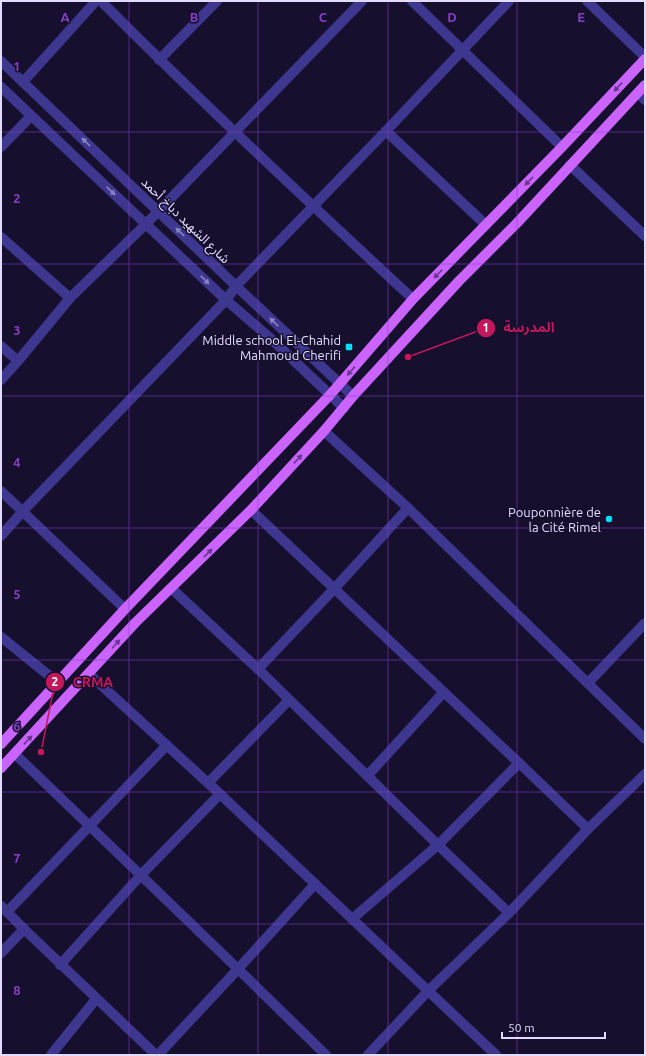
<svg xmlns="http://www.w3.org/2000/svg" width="646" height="1056" viewBox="0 0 646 1056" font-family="Ubuntu,'Noto Sans Arabic',sans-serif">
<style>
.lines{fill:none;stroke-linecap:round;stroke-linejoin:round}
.minor{stroke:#3e3790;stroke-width:10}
.major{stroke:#cb64ff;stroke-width:10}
.oneway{fill:#67368c}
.oneway2{fill:#8882c2}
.grid{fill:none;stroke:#853ec5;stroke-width:1;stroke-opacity:0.55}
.poi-dot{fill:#09ddff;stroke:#16102e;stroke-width:1.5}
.labels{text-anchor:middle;stroke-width:3;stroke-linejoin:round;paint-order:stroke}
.street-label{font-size:13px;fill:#e2ddff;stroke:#16102e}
.poi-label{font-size:13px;fill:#e2ddff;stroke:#16102e;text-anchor:end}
.grid-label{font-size:13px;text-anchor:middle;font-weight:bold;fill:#853ec5;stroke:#16102e;stroke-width:3;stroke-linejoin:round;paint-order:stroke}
.leader{fill:none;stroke:#c2185b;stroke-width:1.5}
.callout-dot{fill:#c2185b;stroke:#16102e;stroke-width:1.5}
.mark-label{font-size:12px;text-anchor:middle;font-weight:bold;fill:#fff}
.callout-label{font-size:14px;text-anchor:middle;font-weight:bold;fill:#c2185b;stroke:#16102e;stroke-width:3;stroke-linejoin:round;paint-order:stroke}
</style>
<rect width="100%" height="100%" fill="#16102e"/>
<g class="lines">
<g class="minor">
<path d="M101 1C202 103 307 201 413 299"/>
<path d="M412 1 562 147"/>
<path d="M587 1 645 57"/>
<path d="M159 60 217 1"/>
<path d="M1 61 236 286 353 396"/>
<path d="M23 82 96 1"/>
<path d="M1 87 226 300 269 337 344 408"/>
<path d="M638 93 645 100"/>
<path d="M386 131 486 225"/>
<path d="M1 147 31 116"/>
<path d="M570 165 645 236"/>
<path d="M1 237 70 298"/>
<path d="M1 346 18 361"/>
<path d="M1 380 18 361 70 298 146 224 362 1"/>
<path d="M324 431 408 508 645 739"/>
<path d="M1 491 125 609"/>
<path d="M1 536 23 511 226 300 236 286 386 131 509 1"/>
<path d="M171 588 258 669 438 845 519 763 251 510"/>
<path d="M1 637 57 682"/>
<path d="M258 669 334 589 408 508"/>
<path d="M89 674 220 794 496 1055"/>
<path d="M588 683 645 623"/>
<path d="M15 754 238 969 315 884"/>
<path d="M519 763 588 829"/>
<path d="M368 775 444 692"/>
<path d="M208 783 289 700"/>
<path d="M1 906 24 929 1 953"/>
<path d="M7 912 167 745"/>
<path d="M352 919 438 845 509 913"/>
<path d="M24 929 156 1055"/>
<path d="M60 965 140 876 220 794"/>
<path d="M51 1055 96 999"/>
<path d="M158 1055 238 969 326 1055"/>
<path d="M368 1055 428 991 509 913 588 829 645 774"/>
</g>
<g class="major">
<path d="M1 744 125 609 330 395 413 299 562 147 645 59"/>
<path d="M1 768 135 623 251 510 324 431 354 395 459 281 517 223 645 85"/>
</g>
</g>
<defs><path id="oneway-solid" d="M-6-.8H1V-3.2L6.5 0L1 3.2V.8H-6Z"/></defs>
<g class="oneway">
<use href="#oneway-solid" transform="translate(618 87) rotate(133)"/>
<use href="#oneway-solid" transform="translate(529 181) rotate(134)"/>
<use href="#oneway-solid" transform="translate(438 274) rotate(135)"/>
<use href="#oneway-solid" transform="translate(351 371) rotate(131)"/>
<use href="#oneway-solid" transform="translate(298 459) rotate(-47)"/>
<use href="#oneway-solid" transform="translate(208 553) rotate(-44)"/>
<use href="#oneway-solid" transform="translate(116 644) rotate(-48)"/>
<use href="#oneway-solid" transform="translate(28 740) rotate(-47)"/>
</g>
<g class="oneway2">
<use href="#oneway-solid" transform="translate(86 142) rotate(-136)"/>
<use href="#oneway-solid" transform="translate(111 191) rotate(43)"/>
<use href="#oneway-solid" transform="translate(180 232) rotate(-136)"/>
<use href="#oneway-solid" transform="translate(205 280) rotate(44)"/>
<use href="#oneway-solid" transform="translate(274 322) rotate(-137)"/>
</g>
<path class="grid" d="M129 1V1055M258 1V1055M388 1V1055M517 1V1055M1 132H645M1 264H645M1 396H645M1 528H645M1 660H645M1 792H645M1 924H645"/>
<g class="poi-dot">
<rect x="345" y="343" width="8" height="8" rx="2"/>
<circle cx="609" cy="519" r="4"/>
</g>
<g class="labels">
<g class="street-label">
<text transform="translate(186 220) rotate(44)" y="5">شارع الشهيد دباخ أحمد</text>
</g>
<g class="poi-label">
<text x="341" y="345">Middle school El-Chahid<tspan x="341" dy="15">Mahmoud Cherifi</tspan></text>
<text x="601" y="517">Pouponnière de<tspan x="601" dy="15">la Cité Rimel</tspan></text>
</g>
</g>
<g class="grid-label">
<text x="65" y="22">A</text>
<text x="194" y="22">B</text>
<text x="323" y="22">C</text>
<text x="452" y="22">D</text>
<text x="581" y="22">E</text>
<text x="17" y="71">1</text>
<text x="17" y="203">2</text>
<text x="17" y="335">3</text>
<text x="17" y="467">4</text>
<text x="17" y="599">5</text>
<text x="17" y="731">6</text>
<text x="17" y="863">7</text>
<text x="17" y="995">8</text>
</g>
<path class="leader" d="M408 357L486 328M41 752L55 682"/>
<g class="callout-dot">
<circle cx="408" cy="357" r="4"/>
<circle cx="41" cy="752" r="4"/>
<circle cx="486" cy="328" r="10"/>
<circle cx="55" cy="682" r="10"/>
</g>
<g class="mark-label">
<text x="486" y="332">1</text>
<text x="55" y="686">2</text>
</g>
<g class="callout-label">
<text x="529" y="332">المدرسة</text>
<text x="93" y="687">CRMA</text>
</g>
<rect width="646" height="1056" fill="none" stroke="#e2ddff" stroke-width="4"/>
<path d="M502 1032v6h103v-6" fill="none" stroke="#e2ddff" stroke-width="2"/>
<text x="508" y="1032" font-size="12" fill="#e2ddff" stroke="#16102e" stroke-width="3" paint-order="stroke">50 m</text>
</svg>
